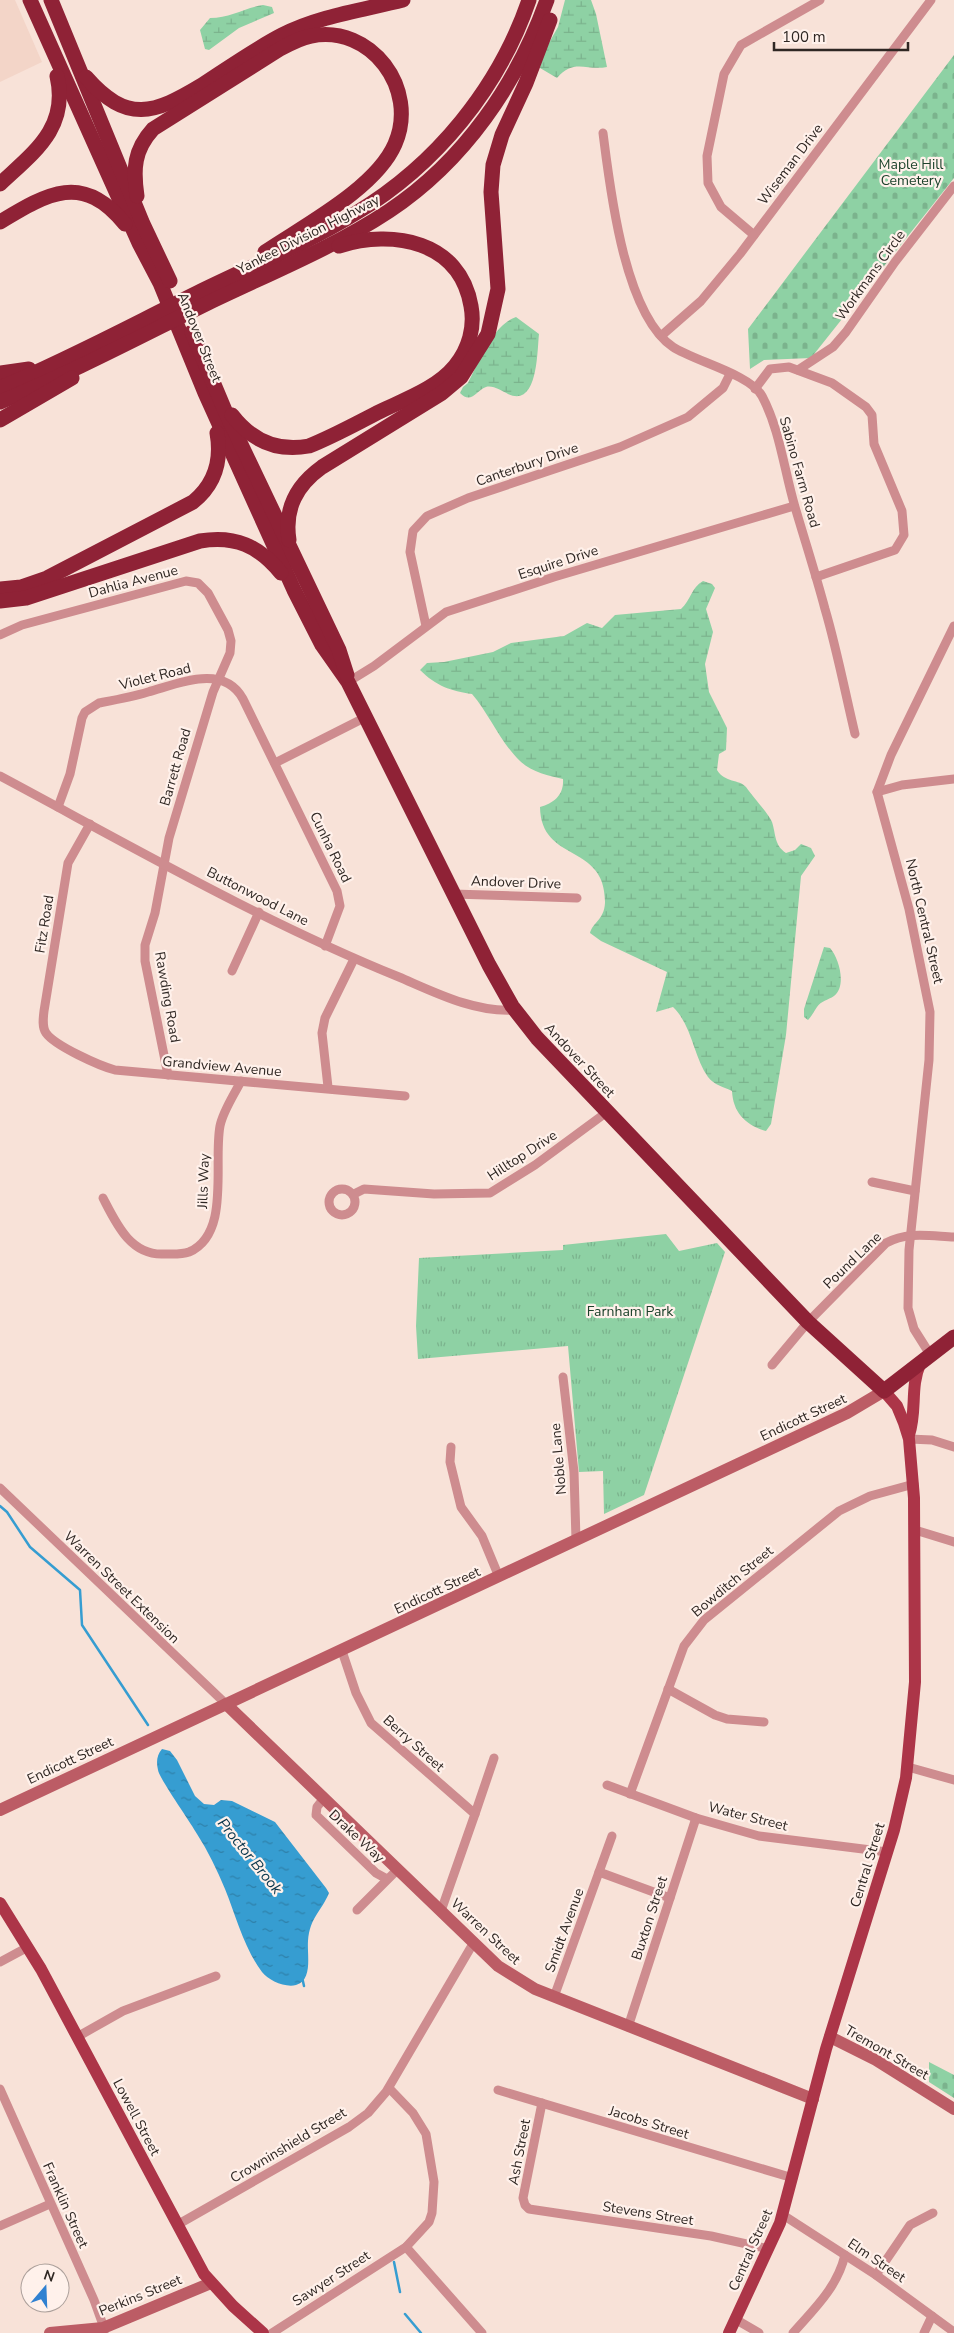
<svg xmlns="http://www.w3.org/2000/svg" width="954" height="2333" viewBox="0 0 954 2333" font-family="'Nunito Sans',sans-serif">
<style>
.built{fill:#f3d5c8}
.wetland{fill:url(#wetland-marsh)}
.cemetery{fill:url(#cemetery-stones)}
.park{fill:url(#park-tufts)}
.water{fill:url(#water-ripples)}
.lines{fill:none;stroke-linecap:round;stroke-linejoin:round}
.stream{stroke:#369dd1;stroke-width:2.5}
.street{stroke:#ce8c8f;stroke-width:9}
.secondary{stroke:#bc5c65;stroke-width:12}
.primary{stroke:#ac3548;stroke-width:12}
.highway{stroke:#8f2236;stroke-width:15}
.labels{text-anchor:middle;stroke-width:4.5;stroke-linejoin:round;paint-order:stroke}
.street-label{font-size:14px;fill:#2f2723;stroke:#fff1eb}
.park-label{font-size:14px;fill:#1c422b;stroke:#fff1eb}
.water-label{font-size:15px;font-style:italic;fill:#08354b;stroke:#fff1eb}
</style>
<defs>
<pattern id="wetland-marsh" width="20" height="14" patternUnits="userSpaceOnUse" patternTransform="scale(1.25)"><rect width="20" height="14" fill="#8ed1a4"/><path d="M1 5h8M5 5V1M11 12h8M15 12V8" fill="none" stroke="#7bb38d"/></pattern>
<pattern id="cemetery-stones" width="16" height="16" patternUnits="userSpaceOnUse" patternTransform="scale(1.25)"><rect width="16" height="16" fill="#8ed1a4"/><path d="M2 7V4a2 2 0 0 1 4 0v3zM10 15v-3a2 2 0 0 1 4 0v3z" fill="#7bb38d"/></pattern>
<pattern id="park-tufts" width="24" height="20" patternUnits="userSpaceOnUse" patternTransform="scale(1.25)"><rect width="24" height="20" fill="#8ed1a4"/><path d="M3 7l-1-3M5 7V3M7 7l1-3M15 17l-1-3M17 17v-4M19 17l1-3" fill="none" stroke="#7bb38d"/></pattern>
<pattern id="water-ripples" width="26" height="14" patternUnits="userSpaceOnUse" patternTransform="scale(1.25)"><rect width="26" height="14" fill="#369dd1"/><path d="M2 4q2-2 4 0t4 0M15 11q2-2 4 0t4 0" fill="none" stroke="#2e80a9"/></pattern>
</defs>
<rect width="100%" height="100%" fill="#f8e2d8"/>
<path class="built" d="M0 0H15L42 62 0 82Z"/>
<g class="wetland">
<path d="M565 0H591L596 14 607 67C586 71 574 58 557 78L540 68 541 57 558 27Z"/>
<path d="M263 5 272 7 274 13 239 28 209 50 205 49 200 30 210 18C230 18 244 8 263 5Z"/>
<path d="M516 317 539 334C537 352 538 408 508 394 502 391 493 385 486 387 477 390 471 405 460 393L463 387 468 383C479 362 493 325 516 317Z"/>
<path d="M703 581 712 584 715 588 706 609 713 632 705 664 709 692 727 728 726 750 719 754 717 770C725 783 739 779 746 787 752 796 768 813 772 822 776 834 774 845 786 853L795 850 801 844 811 848 815 856 801 876 786 1035 771 1124 766 1131C745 1125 733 1112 732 1091 724 1087 714 1085 708 1077 694 1058 692 1025 673 1007L656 1012 667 972 601 941 590 933C593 922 604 920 605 903 606 842 541 864 540 807 554 803 564 795 563 779 549 776 531 772 520 761 500 742 490 715 472 694 451 691 436 686 420 670L427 663 444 662 493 652 511 643 564 636 587 623 602 628 615 615 681 609C691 600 691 588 703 581Z"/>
<path d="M824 947 830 948C839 958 847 986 834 996 828 1000 821 1001 817 1007 814 1011 812 1016 808 1020L804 1017V1009Z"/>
</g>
<g class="cemetery">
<path d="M954 55V178L811 358 764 360 750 369 748 329Z"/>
<path d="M929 2062 954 2075V2098L929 2082Z"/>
</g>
<path class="park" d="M666 1234 679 1251 717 1243 725 1252 644 1495 604 1514 603 1471 579 1472 568 1346 418 1359 416 1326 419 1258 563 1250V1245Z"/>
<path class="water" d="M162 1749 170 1751 177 1760 195 1796 204 1804 214 1805 221 1800 232 1801 275 1822 326 1888 329 1893C321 1912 310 1917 308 1941 307 1955 313 1980 296 1985 285 1988 268 1980 262 1972 244 1948 236 1916 225 1889 217 1870 208 1851 197 1834 191 1823 159 1778 158 1770 156 1761 157 1755 162 1749Z"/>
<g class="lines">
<g class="stream">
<path d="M0 1506 7 1512 30 1547 80 1590 82 1625 148 1725"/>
<path d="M302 1977 304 1986"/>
<path d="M394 2262 400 2292"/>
<path d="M405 2314 421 2333"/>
</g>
<g class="street">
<path d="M603 133C610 188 624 314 673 347 694 361 750 374 762 396 780 430 784 470 795 507 805 541 816 575 825 609 837 650 845 692 855 734"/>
<path d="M754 235 721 207 708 183 707 156 724 74 741 45 820 0"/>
<path d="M661 336 701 301 740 254 931 0"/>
<path d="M798 370 833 347 846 332 895 262 954 186"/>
<path d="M755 389 770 369 789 367 832 383 866 407 872 415 874 444 902 511 904 535 895 550 816 577"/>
<path d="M426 626 410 552 413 531 427 516 468 498 620 447 688 417 723 388 730 374"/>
<path d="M0 635 22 625 186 581 198 583 208 593 228 630 231 641 230 653 213 692 169 838 155 913 145 945V961L168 1075"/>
<path d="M348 682 374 666 446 612 554 577 794 506"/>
<path d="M275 763 366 717"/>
<path d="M0 776C131 846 261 921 399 977 434 992 475 1013 515 1010"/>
<path d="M877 792 902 785 954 779"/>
<path d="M58 807 70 774 82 718 85 712 99 703C115 700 132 697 148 692 178 684 223 663 243 699L337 891 340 906 325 946"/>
<path d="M90 824 68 863 44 1011C43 1019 42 1027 46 1033 55 1046 100 1066 115 1070L405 1096"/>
<path d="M453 894 577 898"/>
<path d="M232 971 259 912"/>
<path d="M328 1087 322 1033 325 1018 354 959"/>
<path d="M872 1182 915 1191"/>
<circle cx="342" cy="1202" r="13"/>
<path d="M354 1194 364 1189 434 1194 490 1193 535 1165 607 1112"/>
<path d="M103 1198C116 1223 130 1255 163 1254 171 1254 181 1255 189 1252 231 1234 213 1163 220 1126 223 1111 234 1095 241 1081"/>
<path d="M931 1356 914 1329 908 1308 909 1250 929 1060 930 1012 909 909 877 792 891 755 954 626"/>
<path d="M772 1365 808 1322 886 1243C907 1231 931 1236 954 1237"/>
<path d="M563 1377 574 1472 576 1540"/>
<path d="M909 1439 932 1440 954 1447"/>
<path d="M451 1447 450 1462 461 1507 482 1536 499 1577"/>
<path d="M0 1488 226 1704"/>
<path d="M915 1530 954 1542"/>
<path d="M342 1651 356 1693 371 1723 475 1814 441 1911"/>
<path d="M668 1689 715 1715 727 1719 764 1722"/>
<path d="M908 1767 954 1780"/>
<path d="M607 1785 696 1818 759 1836 887 1852"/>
<path d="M630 1794 684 1646 704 1620 839 1511 870 1496 914 1484"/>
<path d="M324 1798 317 1807 316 1815 376 1873 387 1879"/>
<path d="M475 1814 494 1758"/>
<path d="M599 1872 670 1898"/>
<path d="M357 1910 398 1869"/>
<path d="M0 1962 28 1947"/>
<path d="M554 1997 612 1836"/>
<path d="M628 2027 696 1818"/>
<path d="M77 2037 123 2011 216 1976"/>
<path d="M0 2089 94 2300 103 2325 104 2333"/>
<path d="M498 2090 793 2178"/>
<path d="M542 2103 523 2198 525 2205 529 2209 711 2236 769 2249"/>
<path d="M783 2215 876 2275 954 2332"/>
<path d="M177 2225 349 2127 368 2113 386 2092 474 1942"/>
<path d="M0 2226 50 2204"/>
<path d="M406 2247 482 2333"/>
<path d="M876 2275 910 2225 933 2213"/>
<path d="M735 2319 759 2333"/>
<path d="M272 2333 406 2247 429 2222 432 2213 434 2182 426 2134 413 2113 389 2088"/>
<path d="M793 2333C814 2309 837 2288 845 2255"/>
<path d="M924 2333 932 2316"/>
</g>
<g class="secondary">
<path d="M226 1704 498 1966 535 1989 813 2099"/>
<path d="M0 1810 847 1413 884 1391"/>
<path d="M830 2037 876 2060 954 2109"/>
<path d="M50 2333 103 2328 211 2283"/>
</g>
<g class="primary">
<path d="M909 1435C917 1411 910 1387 920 1364"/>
<path d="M0 1903 41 1969 204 2274 233 2306 263 2333"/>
<path d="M729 2333 780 2223 826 2049 894 1830 906 1778 915 1682 914 1498 909 1439 904 1423 897 1406 884 1391"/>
</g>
<g class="highway">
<path d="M30 0 139 243 160 283 205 393 294 590 322 645 348 682 489 965 512 1006 537 1038 808 1322 884 1391 954 1337"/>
<path d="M51 0 143 224 170 281"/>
<path d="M86 77C127 124 154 114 202 85 228 68 255 49 282 35 319 16 363 10 403 0"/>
<path d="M0 184C34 152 69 128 57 76"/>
<path d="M137 196C133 169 134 150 153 129L280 49C289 44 300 38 311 36 371 24 419 89 395 144 376 188 305 225 265 252"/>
<path d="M0 222C48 193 83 172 125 224"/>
<path d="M192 332 226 413 339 650 347 675"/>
<path d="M0 373 29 369"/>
<path d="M0 388C67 360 132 325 197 293 250 267 306 244 356 213 436 165 499 88 529 0"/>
<path d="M0 402C71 373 139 337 208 303 268 274 333 248 389 211 464 161 517 84 547 0"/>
<path d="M232 415C252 441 277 452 309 446 334 436 357 423 381 411 406 399 437 388 455 366 469 349 475 327 471 306 460 241 393 229 339 246"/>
<path d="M0 420 72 378"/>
<path d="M289 540C284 508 297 485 322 467L442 393 461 377 488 334 498 289 491 192 493 165 502 135 526 83 550 20"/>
<path d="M0 589 21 587 47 578 193 502C215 484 222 461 217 433"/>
<path d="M0 601 26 598 200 541C235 535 259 546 281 573"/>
</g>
</g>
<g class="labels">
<g class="street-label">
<text transform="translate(790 164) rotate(-53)" y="5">Wiseman Drive</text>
<text transform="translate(308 234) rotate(-27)" y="5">Yankee Division Highway</text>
<text transform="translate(870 275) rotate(-54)" y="5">Workmans Circle</text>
<text transform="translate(200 337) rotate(68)" y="5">Andover Street</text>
<text transform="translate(527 464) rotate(-19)" y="5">Canterbury Drive</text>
<text transform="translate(800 472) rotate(74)" y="5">Sabino Farm Road</text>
<text transform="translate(558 562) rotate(-18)" y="5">Esquire Drive</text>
<text transform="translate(133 581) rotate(-15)" y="5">Dahlia Avenue</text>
<text transform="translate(155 676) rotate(-14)" y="5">Violet Road</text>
<text transform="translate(175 767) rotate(-74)" y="5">Barrett Road</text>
<text transform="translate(331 847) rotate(64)" y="5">Cunha Road</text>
<text transform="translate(516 882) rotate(2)" y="5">Andover Drive</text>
<text transform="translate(258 896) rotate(27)" y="5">Buttonwood Lane</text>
<text transform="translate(925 921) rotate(77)" y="5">North Central Street</text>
<text transform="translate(44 924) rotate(-81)" y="5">Fitz Road</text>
<text transform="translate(168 997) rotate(80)" y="5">Rawding Road</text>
<text transform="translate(580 1060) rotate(47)" y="5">Andover Street</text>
<text transform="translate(222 1066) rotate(5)" y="5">Grandview Avenue</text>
<text transform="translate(522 1155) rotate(-33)" y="5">Hilltop Drive</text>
<text transform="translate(203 1181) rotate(-88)" y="5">Jills Way</text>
<text transform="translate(852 1260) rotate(-44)" y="5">Pound Lane</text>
<text transform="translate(803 1417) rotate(-25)" y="5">Endicott Street</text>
<text transform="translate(558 1459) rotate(-95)" y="5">Noble Lane</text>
<text transform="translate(732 1581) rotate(-40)" y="5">Bowditch Street</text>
<text transform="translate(122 1587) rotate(44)" y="5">Warren Street Extension</text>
<text transform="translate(437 1590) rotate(-25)" y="5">Endicott Street</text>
<text transform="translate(414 1743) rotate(42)" y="5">Berry Street</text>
<text transform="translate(70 1760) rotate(-25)" y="5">Endicott Street</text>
<text transform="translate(748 1816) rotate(14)" y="5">Water Street</text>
<text transform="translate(357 1836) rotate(43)" y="5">Drake Way</text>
<text transform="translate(867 1865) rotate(-73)" y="5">Central Street</text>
<text transform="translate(649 1918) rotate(-72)" y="5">Buxton Street</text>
<text transform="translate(564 1930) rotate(-70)" y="5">Smidt Avenue</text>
<text transform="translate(486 1931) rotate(43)" y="5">Warren Street</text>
<text transform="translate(887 2052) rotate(30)" y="5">Tremont Street</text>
<text transform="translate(137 2117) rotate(62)" y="5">Lowell Street</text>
<text transform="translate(649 2122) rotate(17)" y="5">Jacobs Street</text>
<text transform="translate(288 2145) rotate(-31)" y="5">Crowninshield Street</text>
<text transform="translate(519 2152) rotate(-79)" y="5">Ash Street</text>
<text transform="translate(66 2205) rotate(66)" y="5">Franklin Street</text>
<text transform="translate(648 2213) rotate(9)" y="5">Stevens Street</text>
<text transform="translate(750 2250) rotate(-66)" y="5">Central Street</text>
<text transform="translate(877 2260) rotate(34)" y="5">Elm Street</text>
<text transform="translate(331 2278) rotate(-33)" y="5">Sawyer Street</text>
<text transform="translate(140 2295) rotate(-22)" y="5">Perkins Street</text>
</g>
<g class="park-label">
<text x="911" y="169">Maple Hill<tspan x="911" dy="16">Cemetery</tspan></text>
<text x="630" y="1316">Farnham Park</text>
</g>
<g class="water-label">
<text transform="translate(250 1856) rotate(51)" y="5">Proctor Brook</text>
</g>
</g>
<g transform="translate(45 2288) rotate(19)"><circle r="24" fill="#fff1eb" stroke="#aca09b"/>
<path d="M0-4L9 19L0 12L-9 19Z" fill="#3081d1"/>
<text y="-8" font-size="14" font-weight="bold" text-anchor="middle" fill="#2f2723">N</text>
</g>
<path d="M774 42v8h134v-8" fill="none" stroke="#2f2723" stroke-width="2.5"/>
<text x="782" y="42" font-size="15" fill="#2f2723" stroke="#fff1eb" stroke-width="4" paint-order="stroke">100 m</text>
</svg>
